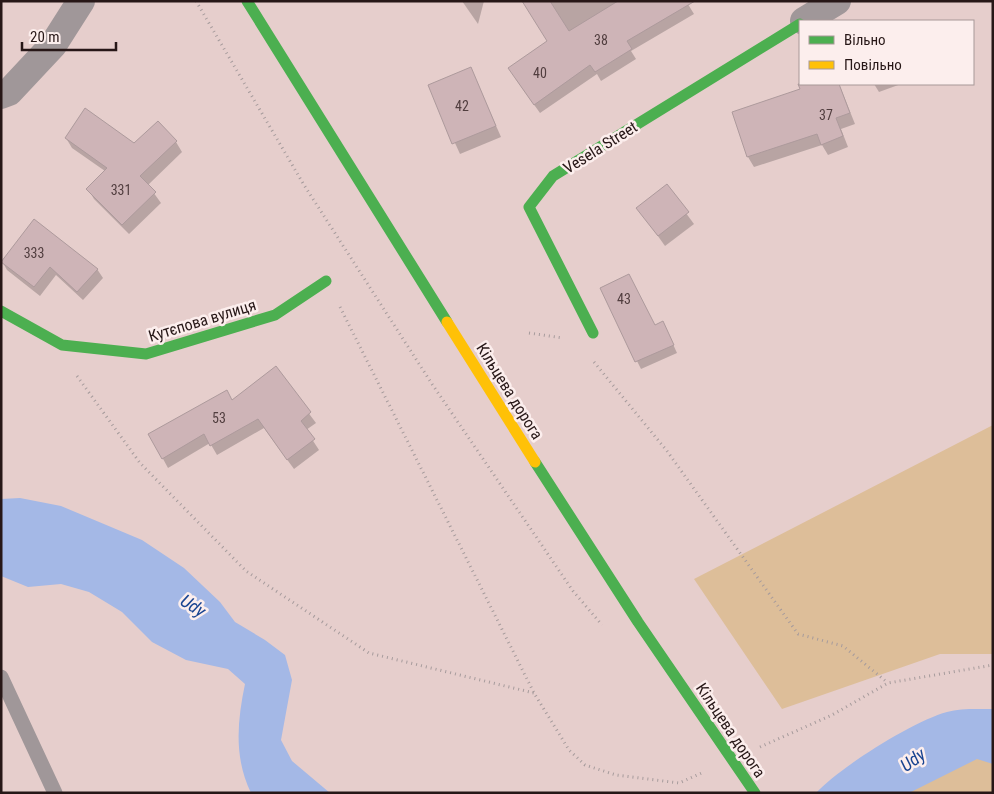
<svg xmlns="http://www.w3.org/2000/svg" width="994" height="794" viewBox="0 0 994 794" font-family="'Roboto Condensed',sans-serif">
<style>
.green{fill:#ddbe99}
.water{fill:#a4b8e6}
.shadow{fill:#0003}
.building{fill:#ceb4b7;stroke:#ad9a9c}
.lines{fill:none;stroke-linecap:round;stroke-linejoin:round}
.path{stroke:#a69b9c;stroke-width:3;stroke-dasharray:1 4;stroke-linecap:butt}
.lane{stroke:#a09799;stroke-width:15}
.street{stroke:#a09799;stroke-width:28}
.fast{stroke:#4caf50;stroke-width:11}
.slow{stroke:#ffc107;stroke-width:11}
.labels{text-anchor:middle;stroke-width:5;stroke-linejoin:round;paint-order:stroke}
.number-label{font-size:14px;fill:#513e3f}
.street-label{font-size:16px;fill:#271717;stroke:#fceeed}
.water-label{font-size:18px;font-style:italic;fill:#194491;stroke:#fceeed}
</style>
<rect width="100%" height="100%" fill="#e6cecc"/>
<g class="green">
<path d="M993 425V654H940L782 709 694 579Z"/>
<path d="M971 748 993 753V793H904Z"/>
</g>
<g class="water">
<path d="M20 498 61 506 142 540 184 568 220 602 235 622 265 640 285 655 292 680 281 740 292 761 330 793H251C234 758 237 722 245 684L228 669 186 660 152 642 122 612 89 592 61 584 28 587 1 576V499Z"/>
<path d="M993 709V764L977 759 909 793H816C839 768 913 721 947 712 960 708 978 709 993 709Z"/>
</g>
<g class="shadow">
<path d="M462 1H484L478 24Z"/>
<path d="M524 1H686L694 14 631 51 636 59 601 81 597 74 540 113 515 78 551 45Z"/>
<path d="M471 69 501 137 460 154 429 86Z"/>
<path d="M811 84H839L855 124 841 129 848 147 828 155 822 145 754 167 748 157 733 113 801 90 800 88Z"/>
<path d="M874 84H901L879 92Z"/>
<path d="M158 122 176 142 182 152 148 185 161 203 129 234 94 199 88 189 105 171 72 148 66 138 134 144Z"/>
<path d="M666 186 694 224 665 246 638 208Z"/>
<path d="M2 261 97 269 103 278 83 300 56 275 40 296 7 270Z"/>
<path d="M655 326 667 331 677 353 641 369 637 361Z"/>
<path d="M275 368 316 423 306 430 319 450 294 469 264 428 217 455 210 443 168 468 150 435 232 402Z"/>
</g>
<g class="building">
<path d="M522 1H550L569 31 618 1H695L627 41 632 49 595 72 590 65 534 105 508 68 547 41Z"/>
<path d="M471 67 496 126 452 144 428 85Z"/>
<path d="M798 84H839L850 113 836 118 843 136 821 145 817 134 747 157 732 112 800 89Z"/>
<path d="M85 108 134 143 158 121 177 141 140 176 156 192 122 225 86 189 107 168 65 138Z"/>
<path d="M667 184 689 212 658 236 636 208Z"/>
<path d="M34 219 98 269 77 292 50 267 34 287 1 262Z"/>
<path d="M629 274 655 325 663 321 674 345 635 362 600 288Z"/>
<path d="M276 366 311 412 301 421 315 439 287 460 258 419 210 446 204 434 162 459 148 434 227 390 232 400Z"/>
</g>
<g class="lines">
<g class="path">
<path d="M196 1 304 185 432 384 573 591 602 625"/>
<path d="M340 307 534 693 569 750 585 765 616 775 679 783 704 772"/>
<path d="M529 333 563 338"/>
<path d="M594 362 667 451 798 634 843 646 888 683"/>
<path d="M77 376 140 463 246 571 369 653 534 693"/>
<path d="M760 747 832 715 888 683 993 665"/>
</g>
<path class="lane" d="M1 677 55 793"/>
<g class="street">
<path d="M804 21 837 1"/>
<path d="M1 95 9 92 53 45 81 1"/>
</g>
<g class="fast">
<path d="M247 1 447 322"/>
<path d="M1 311 62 345 146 354 275 315 326 281"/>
<path d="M593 333 529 207 553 176 800 24"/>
<path d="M535 462 638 622 755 793"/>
</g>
<path class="slow" d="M447 322 535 462"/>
</g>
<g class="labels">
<g class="number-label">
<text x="601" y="45">38</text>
<text x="540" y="78">40</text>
<text x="462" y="111">42</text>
<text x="826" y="120">37</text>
<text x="121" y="195">331</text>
<text x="34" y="258">333</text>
<text x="624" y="304">43</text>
<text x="219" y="423">53</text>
</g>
<g class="street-label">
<text transform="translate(600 147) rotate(-32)" y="6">Vesela Street</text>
<text transform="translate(202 320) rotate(-17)" y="6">Кутєпова вулиця</text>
<text transform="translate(510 391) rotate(58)" y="6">Кільцева дорога</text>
<text transform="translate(731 730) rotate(56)" y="6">Кільцева дорога</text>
</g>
<g class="water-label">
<text transform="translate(193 606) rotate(33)" y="6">Udy</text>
<text transform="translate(913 760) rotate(-36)" y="6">Udy</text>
</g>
</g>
<rect width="994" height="794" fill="none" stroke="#271717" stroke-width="5"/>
<rect x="799" y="20" width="175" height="65" fill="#fceeed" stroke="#a79897"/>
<rect x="809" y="36" width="25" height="8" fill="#4caf50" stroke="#a79897"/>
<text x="844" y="45" font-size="15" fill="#271717">Вільно</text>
<rect x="809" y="61" width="25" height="8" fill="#ffc107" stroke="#a79897"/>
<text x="844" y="70" font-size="15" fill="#271717">Повільно</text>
<path d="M22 42v8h94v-8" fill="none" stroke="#271717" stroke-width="2.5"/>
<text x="30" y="42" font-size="15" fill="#271717" stroke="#fceeed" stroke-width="4" paint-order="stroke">20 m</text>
</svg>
